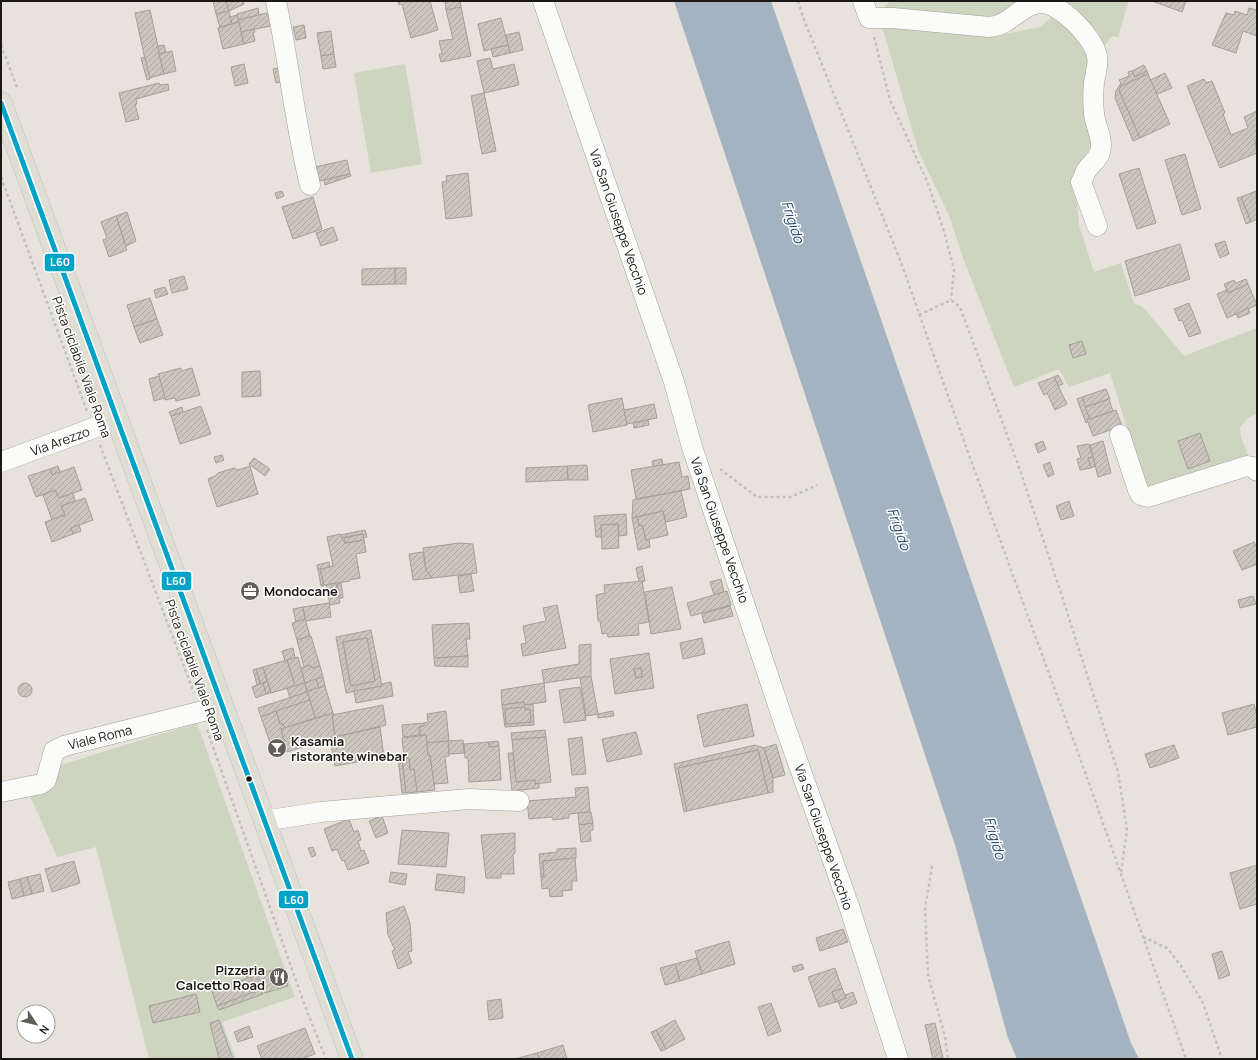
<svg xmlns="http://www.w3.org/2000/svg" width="1258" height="1060" viewBox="0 0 1258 1060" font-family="Manrope,sans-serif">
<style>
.green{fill:#cdd4c0}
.water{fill:#a4b2c2}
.building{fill:url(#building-hatch);stroke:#a39f9a;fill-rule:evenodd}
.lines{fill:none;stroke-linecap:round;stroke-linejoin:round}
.minor-casing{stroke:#a4a19b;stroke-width:21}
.major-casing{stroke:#c0beba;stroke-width:23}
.path{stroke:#c3c1be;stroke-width:2.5;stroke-dasharray:3 3;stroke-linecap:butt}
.minor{stroke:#fbfbfa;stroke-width:20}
.major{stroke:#dfded4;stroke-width:22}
.bus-1-casing{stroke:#fff;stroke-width:8}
.bus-1{stroke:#01a2c5;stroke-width:5}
.bus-dot{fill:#1b1813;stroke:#fff;stroke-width:1.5}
.labels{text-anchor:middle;stroke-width:3;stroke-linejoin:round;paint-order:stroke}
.street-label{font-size:13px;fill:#1b1813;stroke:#fff}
.poi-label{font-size:13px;font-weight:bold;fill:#1b1813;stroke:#fff;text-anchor:start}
.water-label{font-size:14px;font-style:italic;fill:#214469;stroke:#fff}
.line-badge{stroke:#fff;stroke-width:1.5}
.badge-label{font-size:11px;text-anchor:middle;font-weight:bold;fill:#fff}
</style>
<defs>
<pattern id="building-hatch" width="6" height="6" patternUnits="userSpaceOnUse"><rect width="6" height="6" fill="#cbc5bc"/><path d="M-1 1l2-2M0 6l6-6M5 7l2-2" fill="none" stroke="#aea8a1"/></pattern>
</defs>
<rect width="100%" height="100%" fill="#e7e2db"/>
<g class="green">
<path d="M890 1H1020L1004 20 921 17 884 7Z"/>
<path d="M1065 1H1129L1118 37 1112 36 1104 46Z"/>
<path d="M1054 15 1090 50 1093 132 1089 150 1078 170 1075 181 1079 225 1094 272 1121 263 1134 304 1142 306 1184 356 1257 328V414L1249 417 1240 427 1241 437 1251 463 1145 487 1110 373 1069 387 1059 369 1014 387 963 258 950 218 918 150 882 26 1005 34 1040 27Z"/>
<path d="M405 64 422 164 371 173 354 73Z"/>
<path d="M197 723 295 997 222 1022 236 1059H149L96 847 57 857 28 791 54 767Z"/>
</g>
<path class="water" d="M674 1H771L1131 1043 1139 1059H1017L1008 1038 956 848Z"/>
<g class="building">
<path d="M213 1H226L229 11 216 14Z"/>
<path d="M226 1H243L244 4 229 11Z"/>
<path d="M398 1H430L438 30 411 38 402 4 399 5Z"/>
<path d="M445 1H460L461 7 446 10Z"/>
<path d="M1152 1H1186L1182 12Z"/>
<path d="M461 7 471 56 441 62 439 54H442L439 41 453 39 446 10Z"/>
<path d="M258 8 259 15 238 20 237 14Z"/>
<path d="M1249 8 1257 10V36L1243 31 1236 53 1212 45 1226 13 1234 15 1235 11 1247 15Z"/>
<path d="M150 10 164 74 149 78 135 13Z"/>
<path d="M229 11 232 24 220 27 216 14Z"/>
<path d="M271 12V26L241 32 238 20Z"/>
<path d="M237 15 239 22 232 24 230 17Z"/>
<path d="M501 18 508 45 484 51 478 24Z"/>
<path d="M239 22 244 44 223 49 218 28Z"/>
<path d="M304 25 306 38 296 40 293 27Z"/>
<path d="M254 29 255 32 253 33 255 41 244 44 241 32Z"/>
<path d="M331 31 334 54 321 56 317 33Z"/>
<path d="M519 32 523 50 510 53 506 35Z"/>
<path d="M164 45 166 52 159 54 158 46Z"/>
<path d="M508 45 510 53 493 57 491 49Z"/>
<path d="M172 51 176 71 164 74 159 54Z"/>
<path d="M334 54 336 67 323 69 321 56Z"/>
<path d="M145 57 150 79 147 80 141 58Z"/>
<path d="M490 58 493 69 514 64 519 85 484 93 477 61Z"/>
<path d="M244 64 248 83 235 86 231 67Z"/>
<path d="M1144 65 1147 71 1135 77 1132 71Z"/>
<path d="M284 67 287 81 276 83 273 69Z"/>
<path d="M1132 71 1135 77 1147 71 1148 74 1121 86 1119 90 1140 138 1133 141 1115 98 1116 91 1121 83 1119 80 1129 76 1128 72Z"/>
<path d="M1165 73 1172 88 1157 94 1150 80Z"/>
<path d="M1148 74 1170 124 1140 138 1119 90 1121 86Z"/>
<path d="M1204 79 1206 83 1212 81 1225 113 1223 114 1231 135 1248 128 1244 117 1257 111V140H1255L1257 153 1220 168 1187 86Z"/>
<path d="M159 83 160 85 168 84 169 90 136 99 137 104H135L139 119 126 122 119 93Z"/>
<path d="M484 93 496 151 482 154 471 96Z"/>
<path d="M1185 154 1201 209 1182 215 1165 160Z"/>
<path d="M347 160 350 174 319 181 315 167Z"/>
<path d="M1139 168 1156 223 1137 229 1119 174Z"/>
<path d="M468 173 472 216 446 219 442 182 447 181 446 176Z"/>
<path d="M350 174 351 176 325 185 324 180Z"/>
<path d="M282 191 284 196 277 199 275 193Z"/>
<path d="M1256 191 1257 219 1251 222 1241 197Z"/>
<path d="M313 197 322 229 293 239 282 207Z"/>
<path d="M1241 197 1251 222 1246 224 1237 198Z"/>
<path d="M127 212 136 241 126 246 116 216Z"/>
<path d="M116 216 127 250 109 257 103 240 107 238 101 222Z"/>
<path d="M333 227 338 240 321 246 316 233Z"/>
<path d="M1225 241 1229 254 1220 258 1215 244Z"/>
<path d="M1180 244 1190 279 1135 296 1125 261Z"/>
<rect x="395" y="268" width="11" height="16"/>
<path d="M395 268V284L362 285V269Z"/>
<path d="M184 276 188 289 172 293 169 280Z"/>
<path d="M1246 279 1248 284 1228 293 1224 284 1234 280 1236 283Z"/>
<path d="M1248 284 1257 305 1227 318 1217 294 1227 290 1228 293Z"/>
<path d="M165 287 168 294 156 298 154 290Z"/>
<path d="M150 298 157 319 134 327 127 305Z"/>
<path d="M1189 303 1201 333 1189 337 1182 320 1179 321 1174 309Z"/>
<path d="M1248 308 1250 313 1238 318 1236 314Z"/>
<path d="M157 319 163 335 140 343 134 327Z"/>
<path d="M1082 341 1086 354 1073 358 1069 345Z"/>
<path d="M181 368V371L192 368 200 395 176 401 175 398 165 400 158 374Z"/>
<path d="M260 371 261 396 242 397V372Z"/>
<path d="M1058 375 1063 384 1058 386 1054 377Z"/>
<path d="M159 376 165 398 154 401 149 379Z"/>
<path d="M1054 377 1067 404 1055 410 1047 393 1044 395 1038 383Z"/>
<path d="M1106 389 1110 399 1085 407 1082 397Z"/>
<path d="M1082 397 1090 419 1086 423 1077 399Z"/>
<path d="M622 398 627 425 593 432 588 405Z"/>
<path d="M1109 399 1113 411 1090 419 1085 407Z"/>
<path d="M654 404 657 418 627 424 624 410Z"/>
<path d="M201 406 211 434 180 444 171 416Z"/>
<path d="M182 407 183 412 171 416 169 412Z"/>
<path d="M1116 410 1122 426 1093 436 1087 420Z"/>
<path d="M648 420 649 425 634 428 633 423Z"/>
<path d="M1200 433 1210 461 1188 469 1178 441Z"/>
<path d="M1043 441 1046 449 1038 453 1035 444Z"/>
<path d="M1103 441 1111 473 1098 477 1090 445Z"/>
<path d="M1089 444 1093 457 1088 458 1091 468 1080 470 1077 459 1081 458 1077 446Z"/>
<path d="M222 455 224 460 216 463 214 457Z"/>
<path d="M1093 457 1095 466 1091 468 1088 458Z"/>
<path d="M254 458 270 469 265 476 249 464Z"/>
<path d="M662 459 663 465 653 467 652 461Z"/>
<path d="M679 462 682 477 688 476 690 489 636 499 631 470Z"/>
<path d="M1050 462 1054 474 1048 477 1043 465Z"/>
<path d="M587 465 588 480H568L567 466Z"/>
<path d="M58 466 60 472 52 475 50 469Z"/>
<path d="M250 466 258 494 217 507 208 479 215 476 218 473 234 468 238 470Z"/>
<path d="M567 466 568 480 526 482V468Z"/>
<path d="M74 467 82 490 59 498 55 490 36 497 28 476 50 469 52 475Z"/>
<path d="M55 490 59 498 73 493 75 501 61 506 65 515 52 520 43 495Z"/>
<path d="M681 491 687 517 666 522 663 511 632 518 633 500Z"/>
<path d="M85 498 93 520 71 528 73 534 52 542 45 522 65 515 61 506Z"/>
<path d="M1069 501 1074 516 1061 520 1056 506Z"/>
<path d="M663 511 668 535 646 540 642 525 639 526 637 517Z"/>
<path d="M626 514 627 535 619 536 618 524 601 525 602 537H596L594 516Z"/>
<path d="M637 517 639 526 642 525 646 540H649L650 547 638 550 632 518Z"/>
<path d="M618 524 619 548 602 549 601 525Z"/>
<path d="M79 525 81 531 73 534 71 528Z"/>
<path d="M365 530 367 537 363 538V534L341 538 340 535Z"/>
<path d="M340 534 345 543 364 540 366 552 356 554 360 578 349 580 350 581 324 585 320 569 333 566 327 537Z"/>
<path d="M363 534 364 540 345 543 344 538Z"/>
<path d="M1254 542 1257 548V564L1242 570 1233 551Z"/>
<path d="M459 543 473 544 477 573 432 578 426 570 423 548Z"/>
<path d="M423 552 426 570 432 578 413 580 409 554Z"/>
<path d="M329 562 330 567 320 569 324 586H321L317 565Z"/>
<path d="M642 566 645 581 639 582 636 568Z"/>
<path d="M471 574 474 591 460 593 458 576Z"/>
<path d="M721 579 724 592 714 595 710 582Z"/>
<path d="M642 581 649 622 638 624 639 635 608 637 607 633 602 634 600 621H598L596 595 605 593 604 585Z"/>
<path d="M336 583 340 603 330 605 326 585Z"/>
<path d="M341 583 343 598H340L337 584Z"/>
<path d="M672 587 681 629 651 634 645 592Z"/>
<path d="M727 591 731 605 691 616 687 603Z"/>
<path d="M1253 596 1256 604 1240 608 1238 600Z"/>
<path d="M329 603 331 617 305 621 303 607Z"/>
<path d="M557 605 566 648 523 656 521 644 526 643 523 626 546 621 543 608Z"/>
<path d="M730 606 733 616 704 623 702 614Z"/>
<path d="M303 607 305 619 296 622 293 609Z"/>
<path d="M305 619 310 636 297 640 292 623Z"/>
<path d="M469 623 470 639H466L468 656 434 658 432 625Z"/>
<path d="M371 630 382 686 346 693 336 637ZM367 638 375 681 351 686 343 642Z"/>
<path d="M311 636 320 666 312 668 310 665 304 667 297 640Z"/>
<path d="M367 638 375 681 351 686 343 642Z"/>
<path d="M702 638 705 654 683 659 680 643Z"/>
<path d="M591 644V676L544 683 542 670 579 664V645Z"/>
<path d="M293 648 295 658 285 661 282 651Z"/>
<path d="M649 653 654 688 615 694 610 659ZM641 668 642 677 636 678 634 669Z"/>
<path d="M468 656V667L435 666 434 658Z"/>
<path d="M298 657 305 683 295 686 287 660Z"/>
<path d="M287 660 295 686 271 693 263 667Z"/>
<path d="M310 665 312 668 320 666 323 677 305 683 301 668Z"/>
<path d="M263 667 267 681 260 684 256 669Z"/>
<path d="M641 668 642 677 636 678 634 669Z"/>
<path d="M256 669 260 684 257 685 253 670Z"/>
<path d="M591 676 598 714 586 716 580 678Z"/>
<path d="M323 677 325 686 319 688 316 679Z"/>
<path d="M316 679 319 688 307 691 305 683Z"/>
<path d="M267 681 271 693 266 694 263 683Z"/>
<path d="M391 682 393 696 356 703 354 691 382 686V684Z"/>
<path d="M263 683 266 694 256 698 252 687Z"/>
<path d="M305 683 307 692 290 698 287 688Z"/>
<path d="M544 683 546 702 524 705V702L502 705 501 690Z"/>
<circle cx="25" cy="690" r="7"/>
<path d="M325 686 333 713 315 718 307 691Z"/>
<path d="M580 687 586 720 564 723 559 690Z"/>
<path d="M307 692 310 700 261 717 258 708Z"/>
<path d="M310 700 315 718 285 728 283 724H280L276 711Z"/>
<path d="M524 702V705L533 704 534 725 505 727 502 705ZM525 707V710L530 709 531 722 506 724 505 709Z"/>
<path d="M747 704 754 736 704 747 697 715Z"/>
<path d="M1254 704 1257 716V727L1228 735 1222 713Z"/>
<path d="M383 705 386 725 335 737 332 715Z"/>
<path d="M525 707V710L530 709 531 722 506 724 505 709Z"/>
<path d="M276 711 280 724H283L285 728 281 729 287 750 274 754 261 717Z"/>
<path d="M446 711 449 741 427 743 426 735H420L419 727 424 726V723L428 722 427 714Z"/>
<path d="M613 711 614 716 598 718V714Z"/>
<path d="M333 713 334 715H332L335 737 287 752 281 729Z"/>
<path d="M424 723V726L419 727 420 735 403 737 402 725Z"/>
<path d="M380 727 384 757 335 766 330 738Z"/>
<path d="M545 730 546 737 512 740 511 733Z"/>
<path d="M636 732 642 754 607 762 602 739Z"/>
<path d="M426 735 428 755H430L435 790 417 792 414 769 410 770 409 758H404L402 738Z"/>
<path d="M546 737 551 782 535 784V780L516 782 512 740Z"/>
<path d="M582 737 586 774 572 775 568 739Z"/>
<path d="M463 740 464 753 449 754 448 741Z"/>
<path d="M448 741 449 756 445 757 448 783 434 784 430 755H428L427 743Z"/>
<path d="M498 741 499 746 489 747V742Z"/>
<path d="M489 742V747L499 746 501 780 469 782 468 758H465L464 744Z"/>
<path d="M776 744 785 775 773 778 764 748Z"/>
<path d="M755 745 764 748 773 778V792L768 793 758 750 678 768 687 811 684 812 674 764Z"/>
<path d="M1174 745 1179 758 1150 768 1145 754Z"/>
<path d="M758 750 768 793 687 811 678 768Z"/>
<path d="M508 753H513L516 782 535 780V784L539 783V788L512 791Z"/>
<path d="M404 756V758H402L406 793H402L398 757Z"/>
<path d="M402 758H409L410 770 414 769 417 792 406 793Z"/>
<path d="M588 787 590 812 569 814V818L553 820 552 817 529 819 527 801 576 797 575 788Z"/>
<path d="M591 812 593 823 579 825 578 813Z"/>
<path d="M382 816 388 833 376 838 369 821Z"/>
<path d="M349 819 354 832 358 830 361 840 358 841 361 851 364 850 369 863 348 870 344 860 342 861 337 849 332 851 324 829Z"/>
<path d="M593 823V830L590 831 591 841 581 842 579 825Z"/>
<path d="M402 830 449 833 446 867 398 864Z"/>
<path d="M515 833V853L513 854 514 874H501V878H486L481 835Z"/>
<path d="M313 847 316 855 312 857 308 848Z"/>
<path d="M576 848V858L543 861 544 877H541L539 854 557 852V849Z"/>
<path d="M575 858 577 881H572V890L562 891 563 896 550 897 549 888 542 889 541 877H544L543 861Z"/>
<path d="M74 861 80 883 52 892 45 869Z"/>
<path d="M1257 865V904L1240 909 1230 873Z"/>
<path d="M391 872 407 874 405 885 389 882Z"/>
<path d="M40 874 44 891 32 894 27 877Z"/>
<path d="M437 874 465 877 464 893 435 890Z"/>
<path d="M27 877 32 894 24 896 20 879Z"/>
<path d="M20 879 24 896 12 899 8 882Z"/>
<path d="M404 906 410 923 412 951 408 952 412 963 398 969 392 951 395 950 388 935 386 913Z"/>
<path d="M843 929 848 942 820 951 816 938Z"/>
<path d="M729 941 735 964 702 974 695 951Z"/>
<path d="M1222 951 1230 975 1219 979 1212 954Z"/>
<path d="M697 958 702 974 680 981 675 964Z"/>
<path d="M675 964 680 981 665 985 660 968Z"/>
<path d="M802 964 804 969 794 972 792 967Z"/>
<path d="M281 967 288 986 265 993 258 975Z"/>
<path d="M835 968 842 988 832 992 836 1002 819 1007 808 977Z"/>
<path d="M254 970 263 994 219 1010 217 1006 256 991 251 977 247 978 245 973Z"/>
<path d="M251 977 256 991 217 1006 212 991Z"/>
<path d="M842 988 846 998 836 1002 832 992Z"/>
<path d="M853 992 857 1003 841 1009 838 1001 846 998 845 995Z"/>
<path d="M196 994 200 1012 153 1023 149 1006Z"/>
<path d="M501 999 503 1018 489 1020 487 1001Z"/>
<path d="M771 1003 781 1031 768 1036 758 1007Z"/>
<path d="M219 1020 233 1059H219L210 1023Z"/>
<path d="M675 1020 685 1039 666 1049 656 1030Z"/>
<path d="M935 1023 943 1058 939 1059H933L925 1025Z"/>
<path d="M249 1026 253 1037 238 1042 234 1032Z"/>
<path d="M305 1028 315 1054 301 1059H262L257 1046Z"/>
<path d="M656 1030 666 1049 661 1051 651 1032Z"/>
<path d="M563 1045 567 1059H539L537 1053Z"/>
<path d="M537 1053 539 1059H515Z"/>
</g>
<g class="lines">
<defs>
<g id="minor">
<path d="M276 1C289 62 295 125 310 185"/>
<path d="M543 1 674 382 692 447 785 726 849 906 898 1059"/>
<path d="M863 1 869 18H893L989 27C1010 26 1021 4 1040 3 1060 2 1094 38 1097 56 1099 65 1095 74 1094 83 1093 93 1093 104 1094 114 1095 125 1104 140 1100 152 1098 160 1090 164 1086 171 1084 175 1083 179 1081 182L1097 226"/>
<path d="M1120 435 1138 490 1141 495 1148 497 1247 466 1253 467 1257 471"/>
<path d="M1 462 118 419"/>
<path d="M1 792 41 784 46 780 54 751 64 746 223 706"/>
<path d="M264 821 321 812 469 799 519 801"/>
</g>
<path id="major" d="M1 103 352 1059"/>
</defs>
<use href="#minor" class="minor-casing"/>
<use href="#major" class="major-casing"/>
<g class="path">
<path d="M798 1 803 17 902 265 965 444 1089 783 1186 1059"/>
<path d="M874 37 890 100 927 181 943 228 954 269 951 300"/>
<path d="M1 45 18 90"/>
<path d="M1 177 87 411"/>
<path d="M919 315 951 300 960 307 1020 470 1062 596 1118 772 1127 830 1121 872"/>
<path d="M100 445 194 693"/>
<path d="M720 469 757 497H791L817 485"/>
<path d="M207 730 305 1006 326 1059"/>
<path d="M932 866 925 909 928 975 945 1037 948 1059"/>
<path d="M1143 937 1167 948 1181 966 1203 1003 1222 1059"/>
</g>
<use href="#minor" class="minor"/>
<use href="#major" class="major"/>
<defs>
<path id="bus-1" d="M1 103 352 1059"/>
</defs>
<use href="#bus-1" class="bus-1-casing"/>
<use href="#bus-1" class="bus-1"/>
</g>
<defs>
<symbol id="office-disc" viewBox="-11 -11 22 22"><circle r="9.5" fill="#625f59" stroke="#fff"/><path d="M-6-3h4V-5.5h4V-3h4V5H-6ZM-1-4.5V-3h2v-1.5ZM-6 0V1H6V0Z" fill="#fff"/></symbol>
<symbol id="bar-disc" viewBox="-11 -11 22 22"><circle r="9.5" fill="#625f59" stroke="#fff"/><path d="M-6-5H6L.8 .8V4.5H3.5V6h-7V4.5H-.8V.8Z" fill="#fff"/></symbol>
<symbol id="restaurant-disc" viewBox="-11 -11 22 22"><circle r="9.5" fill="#625f59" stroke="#fff"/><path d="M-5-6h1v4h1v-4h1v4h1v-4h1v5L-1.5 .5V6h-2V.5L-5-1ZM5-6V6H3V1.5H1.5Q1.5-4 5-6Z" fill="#fff"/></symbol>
</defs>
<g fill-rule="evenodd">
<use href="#office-disc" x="239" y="580" width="22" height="22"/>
<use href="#bar-disc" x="266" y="737" width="22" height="22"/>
<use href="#restaurant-disc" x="268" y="966" width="22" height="22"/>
</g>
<circle class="bus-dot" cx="249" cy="779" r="3.5"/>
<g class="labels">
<g class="street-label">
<text transform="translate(619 222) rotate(71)" y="5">Via San Giuseppe Vecchio</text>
<text transform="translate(82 367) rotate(70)" y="5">Pista ciclabile Viale Roma</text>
<text transform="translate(60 441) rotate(-20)" y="5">Via Arezzo</text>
<text transform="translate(720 530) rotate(71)" y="5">Via San Giuseppe Vecchio</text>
<text transform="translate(195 670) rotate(70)" y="5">Pista ciclabile Viale Roma</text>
<text transform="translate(100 737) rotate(-14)" y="5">Viale Roma</text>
<text transform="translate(824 837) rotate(71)" y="5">Via San Giuseppe Vecchio</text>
</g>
<g class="poi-label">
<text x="264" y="596">Mondocane</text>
<text x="291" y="746">Kasamia<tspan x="291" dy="15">ristorante winebar</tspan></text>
<text x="265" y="975" text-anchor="end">Pizzeria<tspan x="265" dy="15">Calcetto Road</tspan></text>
</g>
<g class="water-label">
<text transform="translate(793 222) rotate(72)" y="5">Frigido</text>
<text transform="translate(899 529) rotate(71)" y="5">Frigido</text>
<text transform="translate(995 838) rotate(74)" y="5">Frigido</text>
</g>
</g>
<g class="line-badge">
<rect x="44" y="253" width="31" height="19" rx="4" fill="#01a2c5"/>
<rect x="161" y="571" width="31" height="20" rx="4" fill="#01a2c5"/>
<rect x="278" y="890" width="31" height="19" rx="4" fill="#01a2c5"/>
</g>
<g class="badge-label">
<text x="60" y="266">L60</text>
<text x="176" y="585">L60</text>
<text x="294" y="904">L60</text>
</g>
<rect width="1258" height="1060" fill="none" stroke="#1b1813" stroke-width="4"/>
<g transform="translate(36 1024) rotate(125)"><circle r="19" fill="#ffffff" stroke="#a4a3a1"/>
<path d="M0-3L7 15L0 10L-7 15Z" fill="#625f59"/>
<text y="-6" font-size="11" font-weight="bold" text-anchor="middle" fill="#1b1813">N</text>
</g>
</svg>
